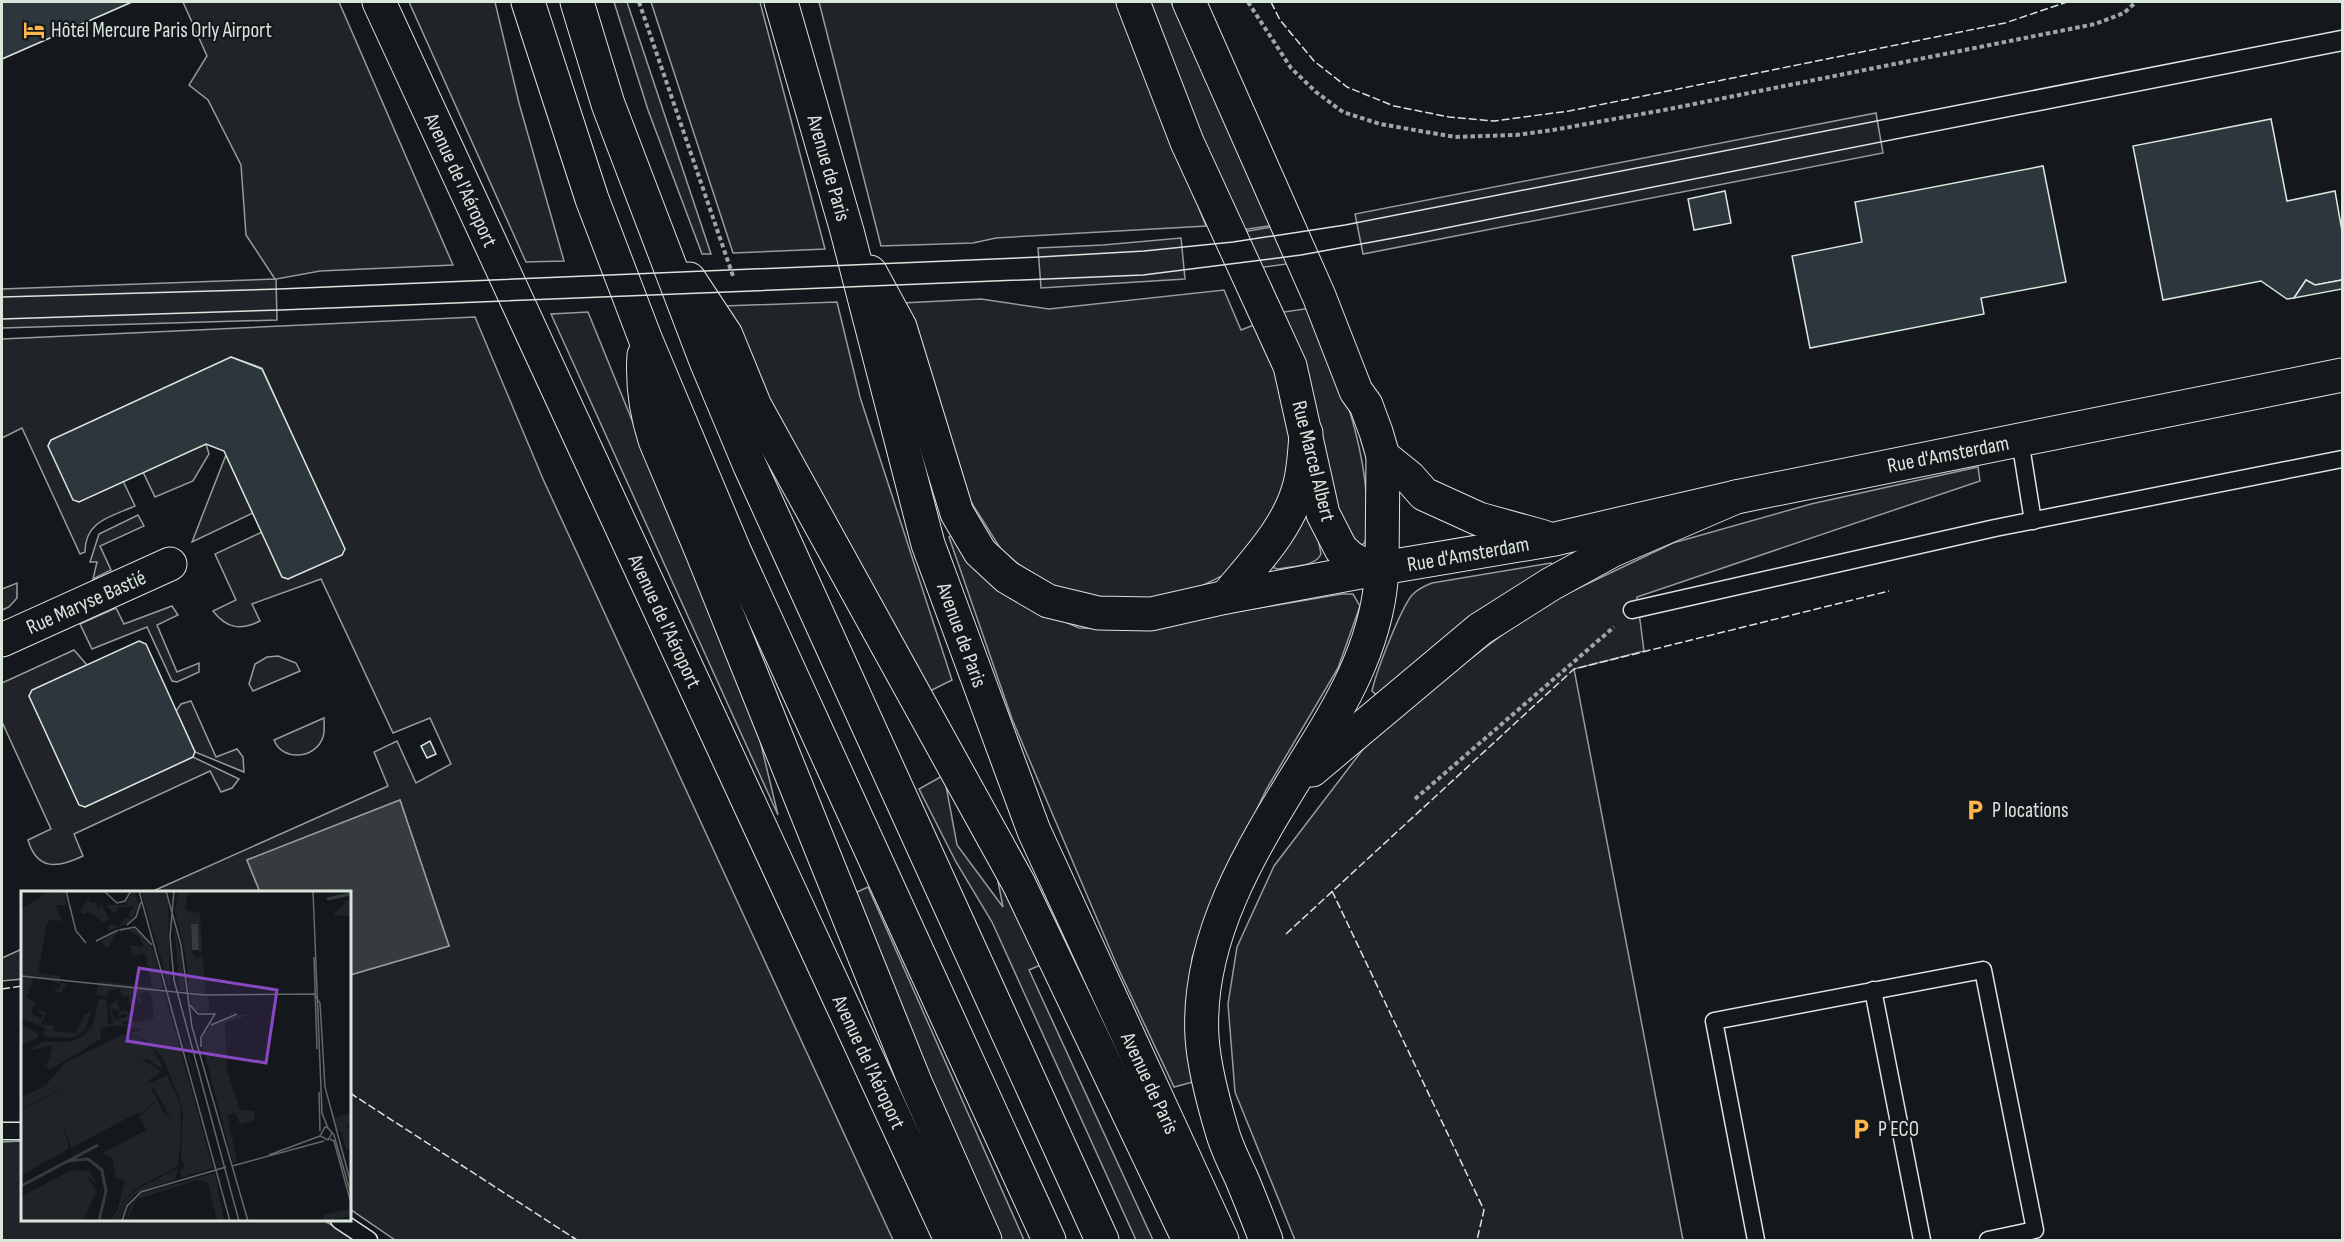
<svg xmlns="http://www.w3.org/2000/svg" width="2344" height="1242" viewBox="0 0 2344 1242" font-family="'Sofia Sans Condensed',sans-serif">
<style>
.green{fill:#202428;stroke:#939e99;stroke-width:1.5}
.water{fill:#363b3e;stroke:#939e99;stroke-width:1.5}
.building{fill:#2c363c;stroke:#d8e6dc;stroke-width:1.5}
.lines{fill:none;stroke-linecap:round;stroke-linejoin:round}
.service-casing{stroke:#d8e6dc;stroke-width:19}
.minor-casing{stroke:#d8e6dc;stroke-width:35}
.trunk-casing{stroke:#d8e6dc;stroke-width:35}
.motorway-casing{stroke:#d8e6dc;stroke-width:35}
.path{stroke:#9da8a2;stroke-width:4;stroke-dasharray:4.5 3;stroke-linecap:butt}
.service{stroke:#14181c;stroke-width:16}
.minor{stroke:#14181c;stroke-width:33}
.trunk{stroke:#14181c;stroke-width:33}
.motorway{stroke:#14181c;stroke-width:33}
.tram{stroke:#d8e6dc;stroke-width:1.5}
.fence{stroke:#d8e6dc;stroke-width:1.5;stroke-dasharray:8 3;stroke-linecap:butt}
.labels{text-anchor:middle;stroke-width:4.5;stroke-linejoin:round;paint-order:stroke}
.poi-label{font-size:21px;fill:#d8e6dc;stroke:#14181c;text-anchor:start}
.street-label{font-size:21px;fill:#d8e6dc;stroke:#14181c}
.inset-river{fill:none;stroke:#363b3e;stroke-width:3}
.inset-road{fill:none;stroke:#626a69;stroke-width:1.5}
.view{fill:#8948c3;fill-opacity:0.15;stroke:#8948c3;stroke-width:3}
.inset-edge{fill:none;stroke:#d8e6dc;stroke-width:3}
</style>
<rect width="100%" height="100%" fill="#14181c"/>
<g class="green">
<path d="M183 2H339L453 265 320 271 276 279 277 320 2 328V289L275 279 246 235 241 165 208 100 189 85 207 56Z"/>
<path d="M409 2H495L519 103 564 261 526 262Z"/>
<path d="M614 2H627L711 254H702L648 110Z"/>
<path d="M651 2H760L825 249 733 253Z"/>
<path d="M819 2H1117L1206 226 996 238 973 243 881 246Z"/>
<path d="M1149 2H1171L1275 225 1241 230 1226 201Z"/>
<path d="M1876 113 1883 153 1363 254 1355 214Z"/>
<path d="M1278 226 1294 263 1258 268 1242 232Z"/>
<path d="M1181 238 1185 279 1041 288 1038 248 1103 245Z"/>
<path d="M1224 290 1241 330 1259 323 1294 429 1282 500 1261 534 1224 575 1179 597 1144 604 1048 588 1002 551 966 494 902 303 981 299 1049 309Z"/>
<path d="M837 302 860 397 952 680 930 691 814 495 723 306Z"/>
<path d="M1311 308C1337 372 1364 436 1367 506 1367 518 1368 530 1365 542L1362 545 1354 542 1346 534 1277 313Z"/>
<path d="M588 312 757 728 778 815 551 314Z"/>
<path d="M475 317 543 479 893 1240H395L350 1209V975L449 946 400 800 247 860 260 892H151L388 786 374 752 397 741 416 783 451 764 430 718 393 733 321 579 252 604 260 621C240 631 226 628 213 611L236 600 215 554 262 532 282 577 288 579 342 555 344 549 262 368 231 357 51 440 48 446 123 481 135 506C110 517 85 521 85 552L80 554 22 428 2 438V339Z"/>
<path d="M206 444 209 454 193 481 155 497 143 472Z"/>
<path d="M226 455 253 513 192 542Z"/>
<path d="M1978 467 1980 481 1637 597 1644 651 1574 669 1683 1240H1295L1235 1092 1228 1004 1237 947 1274 866 1380 727 1539 607 1673 543 1811 504Z"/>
<path d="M1312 507 1321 554C1316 567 1291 566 1278 569L1274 568V561Z"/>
<path d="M138 515 144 526 100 546 111 570 93 579 97 562H90L99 534Z"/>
<path d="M954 533 1029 606 1079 628 1135 629 1342 594H1353L1360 606 1338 668 1266 790 1219 889 1192 958 1187 1039 1193 1082 1174 1087 1118 968 1012 719 949 537Z"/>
<path d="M1551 563 1554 565 1379 693 1375 694 1372 691C1376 672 1400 610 1412 595 1418 589 1424 586 1432 583Z"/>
<path d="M17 583V598L9 607 2 610V589Z"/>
<path d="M172 606 178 615 157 625 177 672 199 663V672L177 682 172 681 147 627 92 649 80 624 116 608 124 624Z"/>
<path d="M74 650 87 665 32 690 29 696 85 807 193 757 239 779 232 788 221 792 210 771 74 834 83 856C58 868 37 871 28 840L51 829 2 722V683Z"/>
<path d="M278 656 296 663 300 671 253 691 249 684 255 664 267 657Z"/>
<path d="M191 701 216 757 237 749 243 757 244 772 195 752 176 711 181 704Z"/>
<path d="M324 718C324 724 325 731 323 737 316 759 282 762 274 740Z"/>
<path d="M944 775 957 845 1003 907 992 851 1050 961 1029 970 1153 1240H1136L992 922 956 862 919 789Z"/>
<path d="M868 887 1024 1240H999L881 969 855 893Z"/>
<path d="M22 949V979L2 981V958Z"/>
<path d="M22 1141V1220H323L358 1240H2V1142Z"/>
</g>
<path class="water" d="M400 800 449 946 350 975V892H260L247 860Z"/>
<g class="building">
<path d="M2 2H132L2 59Z"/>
<path d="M2271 119 2287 201 2335 191 2342 231V280L2315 285 2306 280 2294 298 2287 299 2261 281 2163 300 2133 146Z"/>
<path d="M2043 166 2066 282 1981 298 1984 314 1810 348 1792 256 1862 242 1855 202Z"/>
<path d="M1725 191 1731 223 1694 230 1688 199Z"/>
<path d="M2306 280 2315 285 2342 280V289L2294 298Z"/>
<path d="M231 357 262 369 345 549 342 555 288 579 282 577 224 451 206 444 79 502 73 500 48 446 51 440Z"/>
<path d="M139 641 146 644 195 752 194 754 193 757 85 807 79 805 29 696 32 690Z"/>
<path d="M430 741 436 754 427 758 421 746Z"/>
</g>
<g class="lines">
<defs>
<g id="service">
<path d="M2020 440 2033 521"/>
<path d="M1632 610 1995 528 2342 459"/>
<path d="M1873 990 1922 1240"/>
<path d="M2 1131H22"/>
<path d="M339 1220 369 1240"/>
<path d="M1756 1240 1714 1021 1983 970 2035 1230 1988 1240"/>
</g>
<g id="minor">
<path d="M1133 2 1187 142 1290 366 1323 514 1341 549 1351 558 1362 564 1382 568 1555 539 1736 497 2342 375"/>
<path d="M1189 2 1319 296 1356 391 1366 405 1376 432 1383 456 1382 568"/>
<path d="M1383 456 1409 477 1424 494 1479 519 1544 537"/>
<path d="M2 640 170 564"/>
</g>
<g id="trunk">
<path d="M528 2 592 199 645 338 734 550 1049 1240"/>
<path d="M577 2 608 104 706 361 750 466 1102 1240"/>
<path d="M689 279 726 335 755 406 1019 884 1189 1240"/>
<path d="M644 355C642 384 646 412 655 440L702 552 915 1082 985 1240"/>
<path d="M1312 770 1480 629 1551 584 1613 550 1736 497"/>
<path d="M1266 1240C1258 1219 1250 1198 1241 1177 1234 1162 1226 1146 1222 1131 1213 1101 1204 1068 1202 1037 1196 932 1258 839 1311 753 1347 696 1379 637 1382 568"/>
</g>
<g id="motorway">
<path d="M379 2 951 1240"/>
<path d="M781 2 847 231 928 544 1034 831 1222 1240"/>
<path d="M870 272 900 327 957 513 980 552 1007 577 1048 601 1098 613 1151 614 1226 597 1382 568"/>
<path d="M1226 597C1254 563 1289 528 1300 484 1304 467 1305 450 1306 433"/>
</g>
</defs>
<use href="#service" class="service-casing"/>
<use href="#minor" class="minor-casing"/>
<use href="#trunk" class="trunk-casing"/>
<use href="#motorway" class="motorway-casing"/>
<g class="path">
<path d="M639 2 733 276"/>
<path d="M1248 2 1291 68 1316 92 1343 112 1380 124 1455 137 1516 135 1553 130 1664 110 2095 24 2124 13 2136 2"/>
<path d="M1415 799 1614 627"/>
</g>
<use href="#service" class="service"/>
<use href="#minor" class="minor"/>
<use href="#trunk" class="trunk"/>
<use href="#motorway" class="motorway"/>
<g class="tram">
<path d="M2 297 279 289 1039 257 1144 251 1233 242 1345 225 2342 30"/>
<path d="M2 319 281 310 1143 275 1301 255 1410 235 2342 51"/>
</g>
<g class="fence">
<path d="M1271 2 1280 20 1314 61 1347 87 1394 106 1449 117 1494 121 1569 111 2005 23 2067 2"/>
<path d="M1332 891 1484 1210 1477 1240"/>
<path d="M1286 934 1574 669 1889 591"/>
<path d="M2 989 22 986"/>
<path d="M350 1093 577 1240"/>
</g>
</g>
<defs>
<symbol id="hotel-bare" viewBox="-9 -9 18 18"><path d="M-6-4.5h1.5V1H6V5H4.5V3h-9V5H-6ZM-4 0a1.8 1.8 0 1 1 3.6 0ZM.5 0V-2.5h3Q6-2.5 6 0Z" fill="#ffb74d" stroke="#14181c" stroke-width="2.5" paint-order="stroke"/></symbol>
<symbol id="parking-bare" viewBox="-9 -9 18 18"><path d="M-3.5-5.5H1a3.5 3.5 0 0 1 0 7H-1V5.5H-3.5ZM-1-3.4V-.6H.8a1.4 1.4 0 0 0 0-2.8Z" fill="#ffb74d" stroke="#14181c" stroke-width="2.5" paint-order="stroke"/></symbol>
</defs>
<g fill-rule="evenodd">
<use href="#hotel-bare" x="19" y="15" width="30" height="30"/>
<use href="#parking-bare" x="1960" y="795" width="30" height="30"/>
<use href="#parking-bare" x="1846" y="1114" width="30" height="30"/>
</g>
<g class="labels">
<g class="poi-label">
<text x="51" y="37">Hôtel Mercure Paris Orly Airport</text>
<text x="1992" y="817">P locations</text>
<text x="1878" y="1136">P ECO</text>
</g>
<g class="street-label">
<text transform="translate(829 168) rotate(74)" y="7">Avenue de Paris</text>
<text transform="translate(461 180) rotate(65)" y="7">Avenue de l'Aéroport</text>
<text transform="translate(1948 454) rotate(-11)" y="7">Rue d'Amsterdam</text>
<text transform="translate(1314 461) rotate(76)" y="7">Rue Marcel Albert</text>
<text transform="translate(1468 554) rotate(-10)" y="7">Rue d'Amsterdam</text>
<text transform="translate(86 602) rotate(-24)" y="7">Rue Maryse Bastié</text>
<text transform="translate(665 621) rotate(65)" y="7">Avenue de l'Aéroport</text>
<text transform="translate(962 635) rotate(70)" y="7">Avenue de Paris</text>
<text transform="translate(869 1062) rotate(65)" y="7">Avenue de l'Aéroport</text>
<text transform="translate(1150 1083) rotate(65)" y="7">Avenue de Paris</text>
</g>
</g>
<g transform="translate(21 891)">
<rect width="330" height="330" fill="#14181c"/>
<path d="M29 0H43L46 14H34L41 30 28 29 25 36 17 82 39 85V92H46L39 103 31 96 38 98 40 93 13 85 6 106 14 112 10 122 20 128 22 124 15 120 26 121 20 133 34 135 31 140 55 142 64 123 70 121 64 139 51 147 26 146 20 142 26 138 0 127V18ZM113 0 118 15 108 32 87 40 88 34 98 35 104 27 110 28 108 22 113 15 98 16 93 23 85 14H104ZM120 0H143L147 11 149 98ZM157 0H167L164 18 170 22 179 21 181 60 178 61 177 33H170L171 63 177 68 181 63 185 105 168 100 165 65 154 20ZM68 7V11L76 12V18L81 14 88 29 82 31 66 20 64 23 58 21ZM326 9H330V75L329 25 312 24ZM153 34 160 64 164 99H159ZM111 36 121 41 133 60 142 97 131 99 143 100 192 277 161 286 158 280 164 276 160 266 162 222 158 206 142 168 125 149 109 143 120 138 95 134 79 138 80 148 29 179 22 173 27 172 32 154 7 160 20 151H50L64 144 71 136 78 108 86 109 87 134 92 132 88 116 95 109 99 119 96 124 97 119 90 117 93 129 106 126 105 123 97 125 100 119 107 120 110 129 101 131 102 134 133 127 131 114 125 115 133 113 128 100 117 104 121 109 118 112 115 103H110L113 112 108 114V105L96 106 101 104 98 97 88 100 85 106 75 103 78 90 131 96 124 62 112 65 109 54 122 56 119 46 107 39 94 43 87 57 80 51 88 44ZM168 103 187 106 189 118 185 122 172 119ZM230 123 204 132 206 180 219 219 233 220 234 229 219 233 214 222 206 224 216 270 212 272 181 153 182 144 192 133 211 125ZM0 134 18 143 15 148 0 154ZM161 137 194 262 199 275H198L168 169ZM101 144 116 146 132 158 143 179 128 169 119 167 141 181 128 189 127 193 146 184 159 212 160 241 157 275 117 296 103 309 94 330H88L96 320 104 290 95 287 91 267 82 262 125 239 118 226 136 209 145 227V223L150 229 134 198 129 196 136 208 118 224 116 222 50 257 41 230 48 258 0 284V220L68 183 0 219V207L24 195 44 172ZM309 211 314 227 330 222V231L325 235 330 237V258L325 259 320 240 315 241ZM157 277 155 288 114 303 103 316 99 330H95L103 311 115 299ZM50 279 69 280 76 294 64 283 76 300 62 329 0 330V306ZM194 282 203 330H196L187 292 177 289 116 308 105 330 110 313 120 303ZM329 317 330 325 303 330V324Z" fill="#202428"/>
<path d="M170 33H177L178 59H171Z" fill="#363b3e"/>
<path class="inset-river" d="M306 8 330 3M46 270 67 268 81 279 85 300 78 330M0 295 77 254"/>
<path class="inset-road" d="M45 0 55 40 65 52M83 0 96 12 104 10 110 0M118 0 209 330M145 0 160 54 171 136 227 330M153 0 149 46 153 89 218 330M292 0 301 222 307 237M106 34 115 26 120 11M98 39 114 36 131 54M75 50 97 39M293 66 296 158M0 85 183 104 293 103 299 112 304 196 330 293M169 114 177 123H194L180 146V156M190 134 216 123M298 201 299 240M311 242 307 249 299 245 304 236 307 237 313 244 330 303M309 248 313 250 330 312M248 264 299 245M211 275 303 250M101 330 106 315 120 301 205 276"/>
<path class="view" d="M118 77 256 99 245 172 106 150Z"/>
<rect width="330" height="330" class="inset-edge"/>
</g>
<rect width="2344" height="1242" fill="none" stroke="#d8e6dc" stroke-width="6"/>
</svg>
